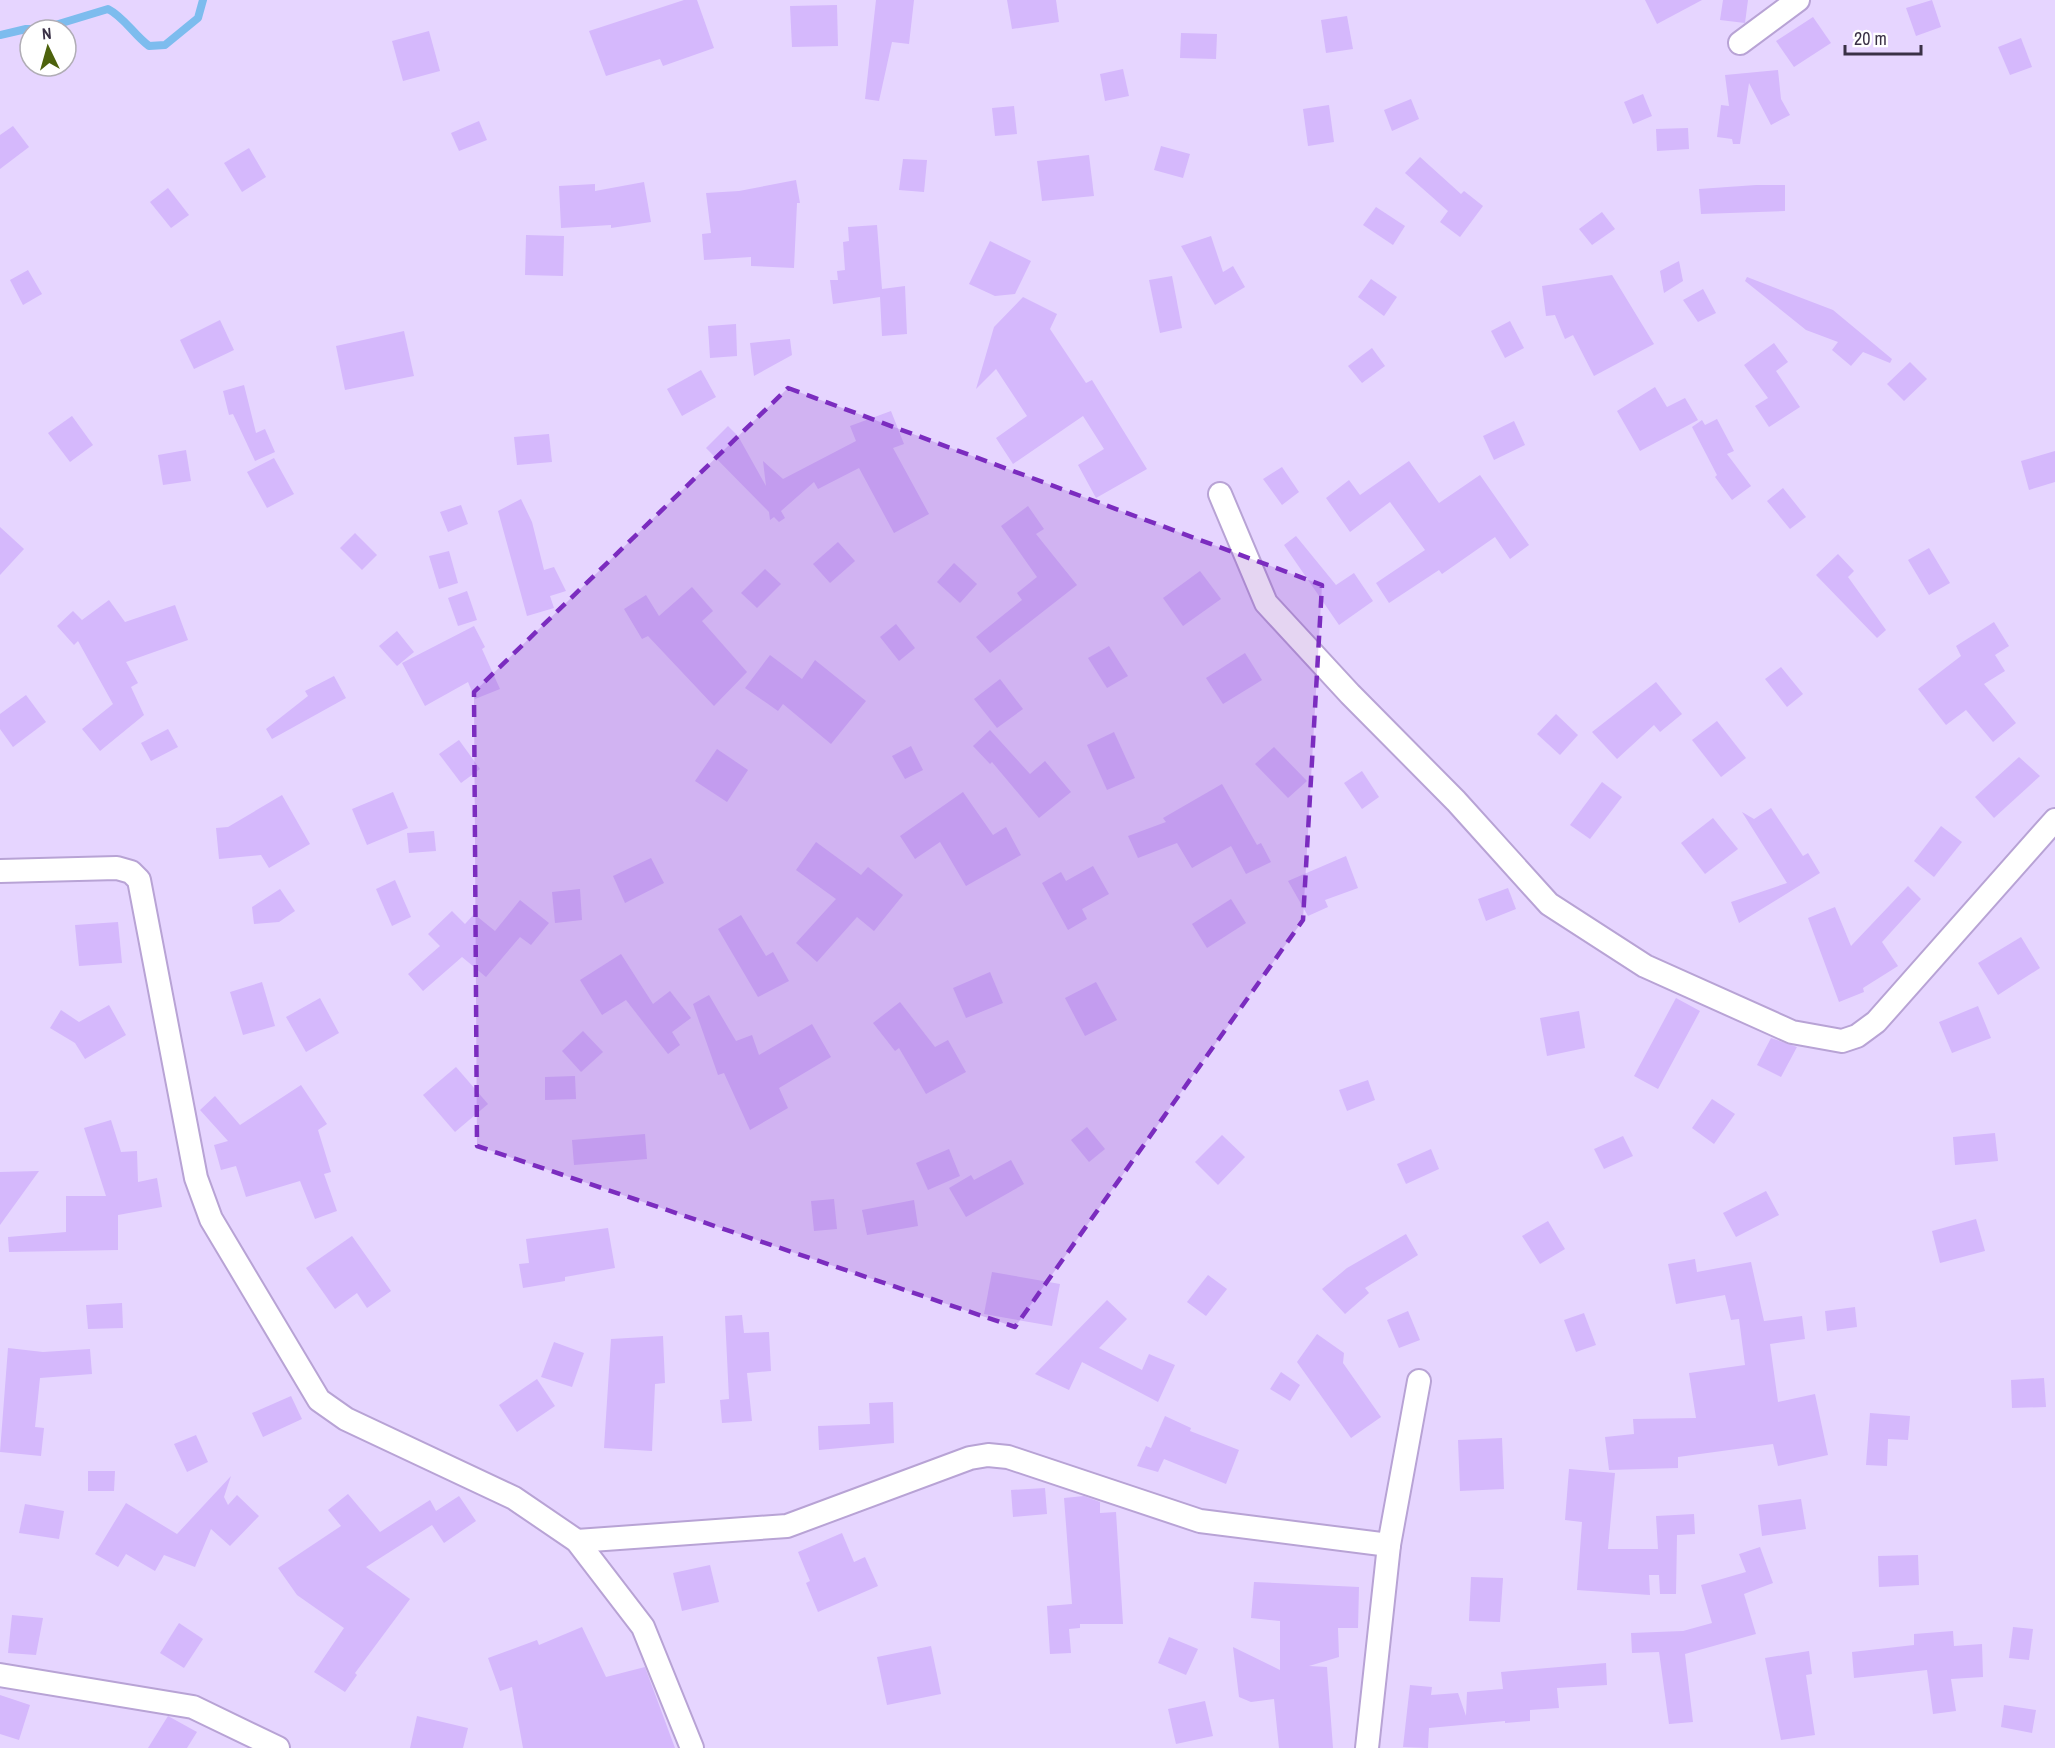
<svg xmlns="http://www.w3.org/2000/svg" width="2055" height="1748" viewBox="0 0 2055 1748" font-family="'Archivo Narrow',sans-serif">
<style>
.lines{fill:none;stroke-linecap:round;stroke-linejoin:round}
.stream{stroke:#7dbcee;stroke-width:8}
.building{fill:#d5b8fc}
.street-casing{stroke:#b8a3d5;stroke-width:26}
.street{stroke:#fff;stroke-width:22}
.marked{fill:#7b2cbf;fill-opacity:0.2;stroke:#7b2cbf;stroke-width:4.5;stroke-dasharray:12 8;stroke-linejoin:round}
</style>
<rect width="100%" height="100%" fill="#e6d5ff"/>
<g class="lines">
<path class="stream" d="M0 35 26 29H42L108 9C124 17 134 35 149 46L165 45 198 18 203 0"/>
</g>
<g class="building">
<path d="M684 0H697L714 48 663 66 660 59 606 76 589 31Z"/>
<path d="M876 0H914L909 44 892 42 879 101 865 99Z"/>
<path d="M1007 0H1056L1059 22 1012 29Z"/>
<path d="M1645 0H1702L1657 24Z"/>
<path d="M1723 0H1748L1745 23 1720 20Z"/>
<path d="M1932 0 1941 27 1916 36 1906 8Z"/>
<path d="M837 5 838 46 792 47 790 6Z"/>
<path d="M1347 16 1353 49 1326 53 1321 20Z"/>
<path d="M1813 17 1831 43 1794 67 1776 41Z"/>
<path d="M429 31 440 71 403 81 392 41Z"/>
<path d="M1181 33 1217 34 1216 59 1180 58Z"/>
<path d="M2021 38 2032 67 2010 75 1998 47Z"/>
<path d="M1123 69 1129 96 1105 101 1100 74Z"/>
<path d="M1778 70 1781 99 1790 115 1771 125 1749 83 1740 144H1733L1732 139 1717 137 1721 105 1729 106 1725 75Z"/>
<path d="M1643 94 1652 116 1633 124 1624 102Z"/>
<path d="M1411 99 1419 119 1392 131 1384 110Z"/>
<path d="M1329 105 1334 142 1308 146 1303 109Z"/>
<path d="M1014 106 1017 134 995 136 992 108Z"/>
<path d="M479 121 487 140 459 151 451 133Z"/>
<path d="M13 126 29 147 0 169V135Z"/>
<path d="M1688 128 1689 149 1657 151 1656 129Z"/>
<path d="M1161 146 1190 154 1183 178 1154 170Z"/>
<path d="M249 148 266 177 242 192 224 163Z"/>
<path d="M1089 155 1094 196 1042 201 1037 161Z"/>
<path d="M1420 157 1461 194 1464 191 1483 206 1460 237 1440 222 1448 211 1405 173Z"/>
<path d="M903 159 927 160 924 192 899 190Z"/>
<path d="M796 180 800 203H797L794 268 751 266V257L704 260 702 234 711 233 706 193 739 191Z"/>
<path d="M644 182 651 222 611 228V225L561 228 559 186 595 184V191Z"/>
<path d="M1756 185H1785V211L1701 214 1699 189Z"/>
<path d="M168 188 189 215 171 228 150 202Z"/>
<path d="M1376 207 1405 226 1393 245 1363 225Z"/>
<path d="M1602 212 1615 229 1592 245 1579 229Z"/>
<path d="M877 225 882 289 905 286 907 334 882 336 880 297 833 304 830 280H838L837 271 845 270 843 242 849 241 848 227Z"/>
<path d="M526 235 564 236 563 276 525 275Z"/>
<path d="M1211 236 1223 272 1233 266 1245 287 1215 305 1181 246Z"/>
<path d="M990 241 1031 261 1015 294 995 296 969 284Z"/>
<path d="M1679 261 1683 281 1664 293 1660 271Z"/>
<path d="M28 270 42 294 23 305 10 280Z"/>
<path d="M1612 275 1654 344 1594 376 1573 335 1565 339 1555 315 1546 316 1542 286Z"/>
<path d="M1172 276 1182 328 1160 333 1149 280Z"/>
<path d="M1747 277 1833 310 1892 359 1890 363 1863 352 1851 366 1832 350 1838 342 1806 330 1745 281Z"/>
<path d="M1371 279 1397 297 1384 316 1358 297Z"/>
<path d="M1703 289 1716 313 1698 322 1683 300Z"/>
<path d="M1023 297 1057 314 1050 329 1086 383 1092 380 1147 469 1096 498 1078 465 1104 449 1083 416 1013 464 996 438 1027 416 996 369 976 389 994 327Z"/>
<path d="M220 320 234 350 194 369 180 340Z"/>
<path d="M1510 321 1524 348 1505 358 1491 331Z"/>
<path d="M736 324 737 356 710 358 708 326Z"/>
<path d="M404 331 414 376 345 390 336 346Z"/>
<path d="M790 339 792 355 754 376 750 343Z"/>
<path d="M1774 343 1788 362 1776 371 1800 407 1769 427 1755 406 1768 398 1744 365Z"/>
<path d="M1372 348 1385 366 1362 383 1348 366Z"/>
<path d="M1910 362 1927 379 1904 401 1887 384Z"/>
<path d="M701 370 716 397 682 416 667 389Z"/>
<path d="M244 385 256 433 265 429 275 452 255 461 233 414 229 415 223 391Z"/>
<path d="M1655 387 1667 407 1685 398 1698 420 1640 451 1617 411Z"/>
<path d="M891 411 904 444 893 448 929 514 894 533 859 468 818 489 814 482 781 511 785 518 779 522 774 517 770 520 769 512 706 448 728 426 738 436 766 486 763 461 783 479 856 441 850 426Z"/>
<path d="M72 416 93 445 70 462 48 433Z"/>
<path d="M1717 419 1734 451 1727 454 1751 486 1732 500 1715 477 1717 475 1692 427 1702 420 1705 425Z"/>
<path d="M1514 421 1525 445 1494 460 1483 436Z"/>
<path d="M549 434 552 462 517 465 514 437Z"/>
<path d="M186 450 191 481 163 485 158 455Z"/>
<path d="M2055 451V482L2029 490 2021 461Z"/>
<path d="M274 458 294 494 267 508 247 472Z"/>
<path d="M1409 461 1439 503 1480 475 1529 545 1510 559 1495 537 1442 574 1439 570 1389 603 1376 583 1425 550 1390 502 1350 532 1326 498 1349 480 1360 495Z"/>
<path d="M1282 467 1299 492 1282 505 1263 479Z"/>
<path d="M1783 488 1806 517 1790 529 1767 501Z"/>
<path d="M521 499 532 522 544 570 554 567 566 591 550 596 554 608 527 616 498 511Z"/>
<path d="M461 505 468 524 448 532 440 512Z"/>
<path d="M1028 506 1044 529 1036 534 1077 585 990 653 976 637 1022 600 1017 593 1037 577 1001 526Z"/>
<path d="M0 527 24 549 0 575Z"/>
<path d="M355 533 377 555 362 570 340 548Z"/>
<path d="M1296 536 1336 585 1354 573 1373 601 1339 625 1284 545Z"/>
<path d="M838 542 855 561 830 583 813 564Z"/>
<path d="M1929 548 1950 583 1929 595 1908 560Z"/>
<path d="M449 551 458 583 439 589 429 556Z"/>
<path d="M1838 554 1854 571 1848 577 1886 630 1877 638 1816 575Z"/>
<path d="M954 563 977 584 960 603 937 582Z"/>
<path d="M765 569 781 584 757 608 741 593Z"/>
<path d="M1200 571 1221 599 1183 626 1163 598Z"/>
<path d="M692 587 713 611 702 621 747 672 714 706 648 636 642 639 624 609 646 595 659 616Z"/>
<path d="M467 591 477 620 458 626 448 598Z"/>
<path d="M109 600 125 622 175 605 188 640 126 662 138 683 131 687 144 715 100 751 82 729 113 704 78 641 74 645 57 626 73 611 82 620Z"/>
<path d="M1994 622 2009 646 1995 655 2005 671 1984 684 2016 723 1993 742 1966 710 1946 725 1918 689 1961 656 1956 646Z"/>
<path d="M896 624 915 648 899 661 880 637Z"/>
<path d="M474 626 485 647 482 649 500 689 475 699 468 682 425 706 402 663Z"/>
<path d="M397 631 414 652 397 666 379 646Z"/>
<path d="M1109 646 1128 676 1107 688 1088 658Z"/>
<path d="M1245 653 1262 680 1223 704 1206 678Z"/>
<path d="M770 655 802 679 815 660 866 701 831 744 783 704 778 711 745 688Z"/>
<path d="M1781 667 1803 694 1787 707 1765 679Z"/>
<path d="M334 676 346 698 272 739 266 729 308 696 305 691Z"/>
<path d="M1000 679 1023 709 997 728 974 699Z"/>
<path d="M1656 682 1682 714 1660 732 1654 725 1617 759 1592 732Z"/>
<path d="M26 695 46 722 13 747 0 729V714Z"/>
<path d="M1556 714 1578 735 1560 755 1537 734Z"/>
<path d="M1717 721 1746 758 1721 777 1692 740Z"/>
<path d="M168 729 178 747 151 761 141 743Z"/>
<path d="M990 730 1030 774 1045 761 1071 792 1039 818 992 762 990 764 973 746Z"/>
<path d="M1114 732 1135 778 1107 790 1087 745Z"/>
<path d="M459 740 480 769 461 783 439 754Z"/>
<path d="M911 746 923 770 905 779 892 756Z"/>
<path d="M1274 747 1307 781 1288 798 1255 764Z"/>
<path d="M717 749 748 770 727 802 695 781Z"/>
<path d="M2019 757 2040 776 1994 818 1975 797Z"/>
<path d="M1362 771 1379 797 1362 809 1344 783Z"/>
<path d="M1602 782 1622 797 1590 839 1570 825Z"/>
<path d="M1222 784 1257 845 1261 843 1271 862 1246 874 1231 846 1192 868 1177 843 1138 858 1128 836 1166 822 1163 818Z"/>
<path d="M393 792 408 828 367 845 352 809Z"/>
<path d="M963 792 993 835 1006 827 1021 855 966 886 940 842 915 859 900 836Z"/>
<path d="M282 795 310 844 269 868 261 855 219 859 216 828 228 827Z"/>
<path d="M1771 808 1803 856 1808 853 1820 873 1739 923 1731 902 1787 883 1742 812 1754 819Z"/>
<path d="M1713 818 1738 849 1705 874 1681 843Z"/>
<path d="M1941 826 1962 842 1934 877 1914 861Z"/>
<path d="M434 831 436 851 409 853 407 833Z"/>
<path d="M816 842 861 875 868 867 903 895 874 931 857 917 817 962 796 943 836 899 796 870Z"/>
<path d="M1346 856 1358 888 1325 900 1328 907 1308 916 1288 881Z"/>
<path d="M651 858 664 883 625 903 613 876Z"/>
<path d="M1093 866 1109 894 1082 909 1087 919 1068 930 1042 883 1061 872 1066 881Z"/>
<path d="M395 880 411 917 392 926 376 889Z"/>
<path d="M1908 886 1921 899 1882 942 1898 966 1863 988 1864 992 1839 1002 1808 918 1835 907 1851 946Z"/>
<path d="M1508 888 1516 909 1486 921 1478 899Z"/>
<path d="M280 889 295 911 279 922 254 924 252 907Z"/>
<path d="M580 889 582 920 555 923 552 892Z"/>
<path d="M1231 899 1246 923 1207 948 1192 924Z"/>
<path d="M520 900 549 923 531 945 520 937 486 977 462 957 423 991 408 974 440 946 428 934 452 911 465 924 474 914 495 931Z"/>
<path d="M741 915 766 956 773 952 789 981 758 997 718 929Z"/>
<path d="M118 922 122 963 79 966 75 925Z"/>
<path d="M2021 937 2040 968 1998 995 1978 963Z"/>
<path d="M621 954 653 1004 670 991 691 1018 672 1032 680 1045 668 1054 626 1000 602 1015 580 980Z"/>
<path d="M990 972 1003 1003 966 1018 953 988Z"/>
<path d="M262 982 275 1026 243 1035 230 992Z"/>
<path d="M1096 982 1117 1020 1085 1036 1065 998Z"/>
<path d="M709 995 736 1041 752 1035 759 1055 812 1024 831 1057 779 1088 788 1108 750 1130 724 1073 718 1075 693 1004Z"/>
<path d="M320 998 339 1033 306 1052 286 1017Z"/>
<path d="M1676 998 1700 1011 1658 1089 1634 1076Z"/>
<path d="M900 1002 935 1047 948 1040 966 1072 926 1094 899 1048 895 1051 873 1023Z"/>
<path d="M109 1005 126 1035 85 1059 75 1043 50 1028 61 1010 79 1022Z"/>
<path d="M1978 1006 1991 1038 1952 1053 1939 1022Z"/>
<path d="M1579 1011 1585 1048 1547 1056 1540 1018Z"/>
<path d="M583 1031 603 1052 581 1072 562 1051Z"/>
<path d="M1771 1038 1797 1047 1781 1077 1757 1065Z"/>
<path d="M456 1067 488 1104 455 1132 423 1095Z"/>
<path d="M575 1076 576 1099 545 1100V1077Z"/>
<path d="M1368 1080 1375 1100 1347 1111 1339 1090Z"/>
<path d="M301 1085 327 1124 318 1130 331 1172 324 1174 337 1211 315 1219 300 1181 246 1197 236 1166 221 1170 214 1145 228 1141 200 1110 215 1096 240 1125Z"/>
<path d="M1712 1099 1735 1114 1714 1144 1692 1128Z"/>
<path d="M111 1120 121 1152 137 1151 138 1182 157 1178 162 1207 118 1215V1250L9 1252 8 1237 66 1232V1196H106L84 1128Z"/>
<path d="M1087 1127 1105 1149 1089 1162 1071 1140Z"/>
<path d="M1995 1133 1998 1161 1955 1165 1953 1137Z"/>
<path d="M645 1134 647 1159 574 1165 572 1140Z"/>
<path d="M1222 1135 1245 1157 1218 1185 1195 1162Z"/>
<path d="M1623 1136 1633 1156 1604 1169 1594 1149Z"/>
<path d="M949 1149 960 1176 928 1190 916 1163Z"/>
<path d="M1431 1149 1439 1169 1406 1184 1397 1164Z"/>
<path d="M1011 1160 1024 1184 966 1217 949 1188 971 1175 974 1180Z"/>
<path d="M39 1171 0 1225V1172Z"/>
<path d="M1766 1191 1779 1215 1736 1237 1723 1213Z"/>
<path d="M834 1199 837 1229 814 1231 811 1201Z"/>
<path d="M914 1200 918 1226 867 1235 862 1210Z"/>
<path d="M1976 1219 1985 1251 1940 1263 1932 1231Z"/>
<path d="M1548 1221 1565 1249 1540 1264 1522 1236Z"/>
<path d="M608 1228 615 1268 565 1277V1281L523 1288 519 1264 529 1263 526 1239Z"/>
<path d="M1406 1234 1418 1255 1365 1288 1369 1293 1345 1314 1322 1289 1347 1268Z"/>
<path d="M352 1236 391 1291 367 1308 357 1293 335 1309 306 1268Z"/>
<path d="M1695 1259 1697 1272 1751 1262 1764 1321 1802 1316 1805 1339 1770 1344 1778 1402 1815 1394 1828 1455 1778 1466 1773 1444 1678 1457V1468L1609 1470 1605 1437 1634 1434 1633 1419 1696 1418 1689 1373 1745 1365 1739 1319 1731 1320 1725 1295 1676 1304 1668 1264Z"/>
<path d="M992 1272 1060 1284 1052 1326 984 1314Z"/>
<path d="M1208 1275 1227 1289 1206 1316 1187 1302Z"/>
<path d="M1107 1300 1127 1319 1099 1348 1142 1370 1149 1354 1175 1365 1158 1402 1082 1362 1069 1390 1035 1374Z"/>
<path d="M122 1303 123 1328 88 1329 86 1305Z"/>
<path d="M1855 1307 1857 1327 1827 1331 1825 1311Z"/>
<path d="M1408 1311 1420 1340 1399 1348 1387 1320Z"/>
<path d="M1584 1313 1596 1345 1576 1352 1564 1320Z"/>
<path d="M742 1315 744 1333 769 1332 771 1371 747 1373 752 1421 722 1423 720 1400 729 1399 725 1316Z"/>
<path d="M1317 1334 1344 1353 1343 1363 1381 1417 1351 1438 1297 1362Z"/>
<path d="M663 1336 665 1383 655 1384 652 1451 604 1448 611 1339Z"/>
<path d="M554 1342 584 1353 572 1387 541 1377Z"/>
<path d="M8 1348 43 1352 90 1349 92 1374 40 1378 35 1427 44 1428 41 1456 0 1452Z"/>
<path d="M1281 1372 1300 1385 1290 1401 1270 1389Z"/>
<path d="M2044 1378 2046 1407 2012 1408 2011 1380Z"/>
<path d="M537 1379 555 1406 517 1432 499 1405Z"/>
<path d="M291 1396 302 1419 263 1437 252 1413Z"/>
<path d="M893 1402 894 1443 819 1450 818 1426 870 1424 869 1403Z"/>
<path d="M1870 1413 1910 1416 1908 1440 1888 1439 1887 1466 1866 1465Z"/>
<path d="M1165 1416 1191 1428 1190 1431 1239 1450 1226 1484 1164 1459 1158 1472 1137 1466 1146 1446 1151 1448Z"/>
<path d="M196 1435 208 1462 187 1472 174 1444Z"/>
<path d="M1502 1438 1504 1489 1460 1491 1458 1440Z"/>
<path d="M1569 1469 1615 1473 1608 1549H1658L1656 1516 1694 1514 1695 1534 1677 1535 1676 1594H1660L1659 1575H1649L1650 1595 1577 1590 1582 1522 1565 1520Z"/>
<path d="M88 1471H115L114 1491H88Z"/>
<path d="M231 1476 224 1497 228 1505 237 1495 259 1516 230 1546 211 1529 195 1567 164 1555 155 1571 126 1554 118 1567 95 1554 126 1503 177 1534Z"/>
<path d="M1045 1488 1047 1514 1013 1517 1011 1490Z"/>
<path d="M348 1494 380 1532 430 1500 436 1511 459 1496 476 1521 444 1543 432 1525 366 1567 410 1599 355 1673 357 1675 345 1692 314 1672 344 1628 297 1595 278 1568 341 1526 328 1510Z"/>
<path d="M1084 1496 1100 1502V1513L1116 1512 1123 1624H1080V1628L1069 1629 1071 1653 1050 1654 1047 1606 1072 1604 1064 1498Z"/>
<path d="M1801 1499 1806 1529 1762 1536 1758 1505Z"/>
<path d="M25 1504 64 1511 59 1539 19 1533Z"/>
<path d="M842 1533 854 1562 865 1557 878 1586 818 1612 806 1583 810 1581 798 1552Z"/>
<path d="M1760 1547 1773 1583 1744 1594 1756 1634 1685 1654 1693 1722 1669 1724 1659 1652 1632 1653 1631 1633 1683 1631 1712 1623 1701 1585 1746 1572 1739 1554Z"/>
<path d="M1918 1555 1919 1585 1879 1587 1878 1556Z"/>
<path d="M710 1565 719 1602 682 1611 673 1573Z"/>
<path d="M1471 1577 1503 1578 1500 1622 1469 1621Z"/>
<path d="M1254 1582 1359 1587 1358 1628H1338L1339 1657 1309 1666 1327 1667 1333 1748H1279L1274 1699 1251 1702 1239 1697 1233 1647 1280 1670V1621L1251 1618Z"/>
<path d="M12 1615 43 1618 36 1655 8 1653Z"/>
<path d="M179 1623 203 1639 184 1668 160 1653Z"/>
<path d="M582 1627 606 1677 645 1667 675 1748H523L512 1687 500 1691 488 1658 537 1640 539 1645Z"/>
<path d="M2013 1627 2033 1629 2029 1660 2009 1658Z"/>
<path d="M1953 1631 1954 1646 1982 1644 1983 1677 1951 1679 1956 1711 1933 1714 1927 1670 1854 1678 1852 1652 1914 1645V1634Z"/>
<path d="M1169 1637 1198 1649 1186 1675 1158 1663Z"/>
<path d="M931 1646 941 1694 887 1705 877 1657Z"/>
<path d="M1809 1651 1812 1674 1806 1675 1815 1735 1781 1740 1765 1658Z"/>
<path d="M1606 1663 1607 1685 1557 1688 1559 1708 1530 1710V1721L1505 1723V1721L1429 1728 1428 1748 1403 1747 1410 1685 1432 1687 1431 1695 1458 1693 1466 1716 1467 1692 1503 1689 1501 1672Z"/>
<path d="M0 1695 30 1705 19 1740 0 1734Z"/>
<path d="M1205 1701 1213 1736 1176 1744 1168 1709Z"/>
<path d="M2004 1705 2036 1710 2032 1733 2001 1727Z"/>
<path d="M168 1716 197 1732 187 1748H148Z"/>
<path d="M417 1716 468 1728 463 1748H410Z"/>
</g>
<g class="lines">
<defs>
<g id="street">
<path d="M1740 43 1798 0"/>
<path d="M1220 494 1266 603 1350 694 1456 801 1549 904 1645 966 1792 1032 1842 1041 1857 1036 1876 1022 2055 820"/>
<path d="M0 871 117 868 131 872 139 880 196 1178 211 1219 319 1400 346 1419 514 1498 577 1541 643 1627 692 1748"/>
<path d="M577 1541 787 1526 970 1458 988 1455 1008 1457 1200 1521 1389 1545"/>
<path d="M0 1675 193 1707 278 1748"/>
<path d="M1367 1748 1389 1545 1419 1381"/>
</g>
</defs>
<use href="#street" class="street-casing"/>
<use href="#street" class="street"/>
</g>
<path class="marked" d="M788 388 1322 585 1303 920 1015 1327 477 1146 474 692Z"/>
<g transform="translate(48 48) rotate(355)"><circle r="28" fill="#ffffff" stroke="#b0adb5" stroke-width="1.5"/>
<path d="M0-4.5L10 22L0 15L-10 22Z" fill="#4d620d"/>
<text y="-9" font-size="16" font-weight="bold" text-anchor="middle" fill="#3a3146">N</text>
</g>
<path d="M1845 45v9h76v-9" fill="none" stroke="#3a3146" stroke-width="3"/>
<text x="1854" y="45" font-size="18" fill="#3a3146" stroke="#ffffff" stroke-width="4.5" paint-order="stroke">20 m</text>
</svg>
